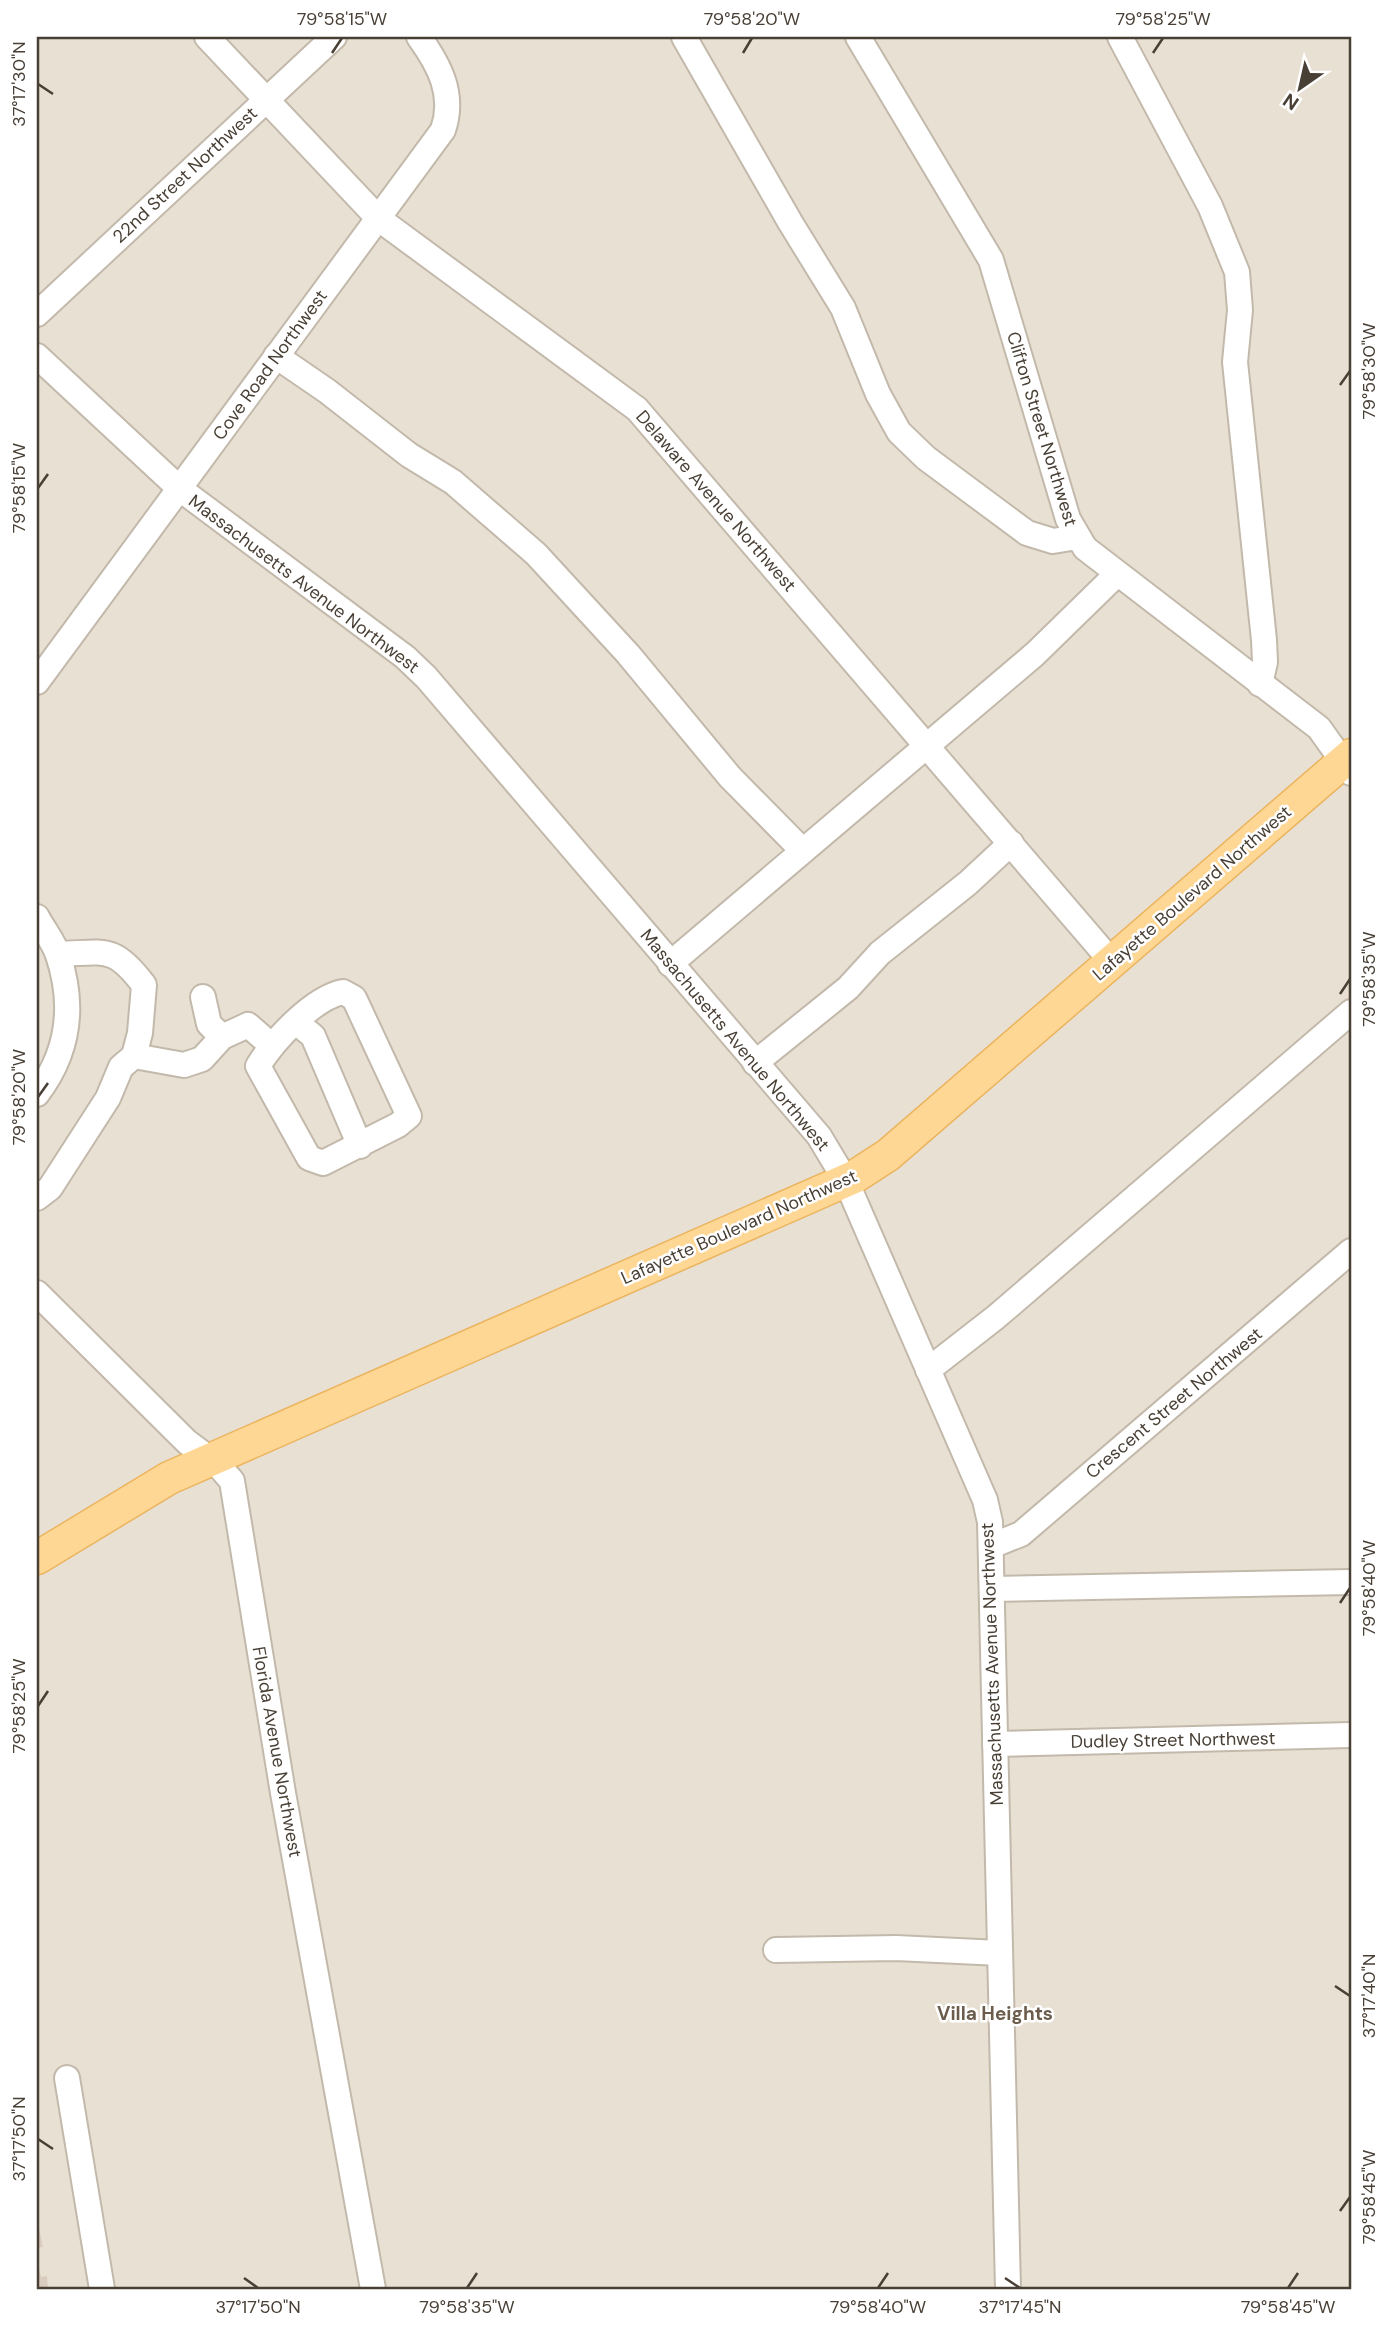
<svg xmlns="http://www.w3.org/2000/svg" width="1388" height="2326" viewBox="0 0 1388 2326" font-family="'DM Sans',sans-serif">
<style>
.residential{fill:#e9e0d4}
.building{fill:#daccbe}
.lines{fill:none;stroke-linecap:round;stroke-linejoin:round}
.minor-casing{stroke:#c3b9ab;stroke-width:28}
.major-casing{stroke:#ebb45e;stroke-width:35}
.minor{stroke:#fff;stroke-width:24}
.major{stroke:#ffd795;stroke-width:32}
.ticks{fill:none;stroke:#483f35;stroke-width:2.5}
.labels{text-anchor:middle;stroke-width:5;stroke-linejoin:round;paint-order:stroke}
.street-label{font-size:18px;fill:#483f35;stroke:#fff}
.neighbourhood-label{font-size:19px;font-weight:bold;fill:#6b5c4c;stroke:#fff}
.neatline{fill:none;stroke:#483f35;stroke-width:2.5}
.ticks-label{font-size:18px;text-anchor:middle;fill:#483f35}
</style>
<rect width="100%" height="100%" fill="#f4efe6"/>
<rect class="residential" x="37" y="37" width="1314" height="2252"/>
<g class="building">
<path d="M37 2219 43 2247 37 2248Z"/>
<path d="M37 2260 41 2277 47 2276 48 2289H37Z"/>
</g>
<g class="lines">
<defs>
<g id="minor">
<path d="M207 37 379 219 637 409 1112 962"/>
<path d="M684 37 790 222 843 308 878 394 899 432 926 458 1027 533 1053 541 1077 537"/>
<path d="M858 37 991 260 1068 519 1085 548 1319 728 1351 773"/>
<path d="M1120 37 1210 206 1237 272 1240 310 1235 362 1264 640 1265 662 1260 684"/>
<path d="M37 314 334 37"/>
<path d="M37 356 180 489 405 657 426 677 819 1136 846 1181 985 1500 990 1522 1008 2289"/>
<path d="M276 356 327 391 409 455 453 482 536 554 628 654 730 777 802 850"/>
<path d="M37 682 443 130C455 95 440 66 419 37"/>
<path d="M37 917C43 929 54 942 58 955 75 1006 69 1052 37 1094"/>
<path d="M670 964 1035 654 1117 574"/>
<path d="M343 992 354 998 409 1116 398 1125 323 1163 309 1158 258 1066C274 1040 313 998 343 992Z"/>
<path d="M203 997 209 1024 222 1037"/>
<path d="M297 1023 313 1036 360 1146"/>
<path d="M134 1056 184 1065 202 1059 222 1037 248 1025 271 1045"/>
<path d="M755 1063 848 988 880 953 968 883 1011 843"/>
<path d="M37 1198 50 1188 108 1098 121 1067 134 1056 140 1033 144 985C113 944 105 953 58 954"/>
<path d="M37 1293 187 1442 218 1465 232 1481 283 1793 373 2289"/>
<path d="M928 1370 996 1317 1351 1012"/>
<path d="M991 1546 1021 1534 1351 1251"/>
<path d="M993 1589 1351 1582"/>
<path d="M995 1744 1351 1735"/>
<path d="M776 1950 896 1948 1000 1953"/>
<path d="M67 2078 102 2289"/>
</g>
<path id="major" d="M37 1558 169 1478 854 1177 888 1155 1351 755"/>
</defs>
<use href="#minor" class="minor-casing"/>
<use href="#major" class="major-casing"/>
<use href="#minor" class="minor"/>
<use href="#major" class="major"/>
</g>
<path class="ticks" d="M332 53 342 38M743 53 752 38M1153 53 1163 38M38 84 53 94M1340 385 1350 371M38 488 48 474M1340 994 1350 979M38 1097 48 1083M1340 1603 1350 1588M38 1706 48 1691M1335 1986 1350 1996M38 2139 53 2149M1340 2211 1350 2197M244 2278 258 2288M1005 2278 1020 2288M467 2288 477 2273M878 2288 888 2273M1288 2288 1298 2273"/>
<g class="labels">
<g class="street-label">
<text transform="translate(185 175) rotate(-43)" y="6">22nd Street Northwest</text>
<text transform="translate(270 365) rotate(-54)" y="6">Cove Road Northwest</text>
<text transform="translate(1042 429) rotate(73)" y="6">Clifton Street Northwest</text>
<text transform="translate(716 501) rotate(49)" y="6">Delaware Avenue Northwest</text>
<text transform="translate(304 584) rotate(37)" y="6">Massachusetts Avenue Northwest</text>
<text transform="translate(1192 893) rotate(-41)" y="6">Lafayette Boulevard Northwest</text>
<text transform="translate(735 1040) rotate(50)" y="6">Massachusetts Avenue Northwest</text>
<text transform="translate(739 1227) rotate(-24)" y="6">Lafayette Boulevard Northwest</text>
<text transform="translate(1174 1403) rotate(-40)" y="6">Crescent Street Northwest</text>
<text transform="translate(992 1664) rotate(-92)" y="6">Massachusetts Avenue Northwest</text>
<text transform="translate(1173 1740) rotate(-1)" y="6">Dudley Street Northwest</text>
<text transform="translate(277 1752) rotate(80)" y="6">Florida Avenue Northwest</text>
</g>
<g class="neighbourhood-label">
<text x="995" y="2020">Villa Heights</text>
</g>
</g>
<rect width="1388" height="2326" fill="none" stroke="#ffffff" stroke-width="77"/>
<g transform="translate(1300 88) rotate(214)" stroke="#ffffff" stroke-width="5" paint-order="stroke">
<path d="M0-5L12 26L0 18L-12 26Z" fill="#483f35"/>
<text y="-10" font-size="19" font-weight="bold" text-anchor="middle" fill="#483f35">N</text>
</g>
<rect x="38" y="38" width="1312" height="2250" class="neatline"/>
<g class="ticks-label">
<text x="342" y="25">79°58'15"W</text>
<text x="752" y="25">79°58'20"W</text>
<text x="1163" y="25">79°58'25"W</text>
<text transform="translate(19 84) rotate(-90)" y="6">37°17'30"N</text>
<text transform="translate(1369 371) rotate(-90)" y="6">79°58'30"W</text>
<text transform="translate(19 488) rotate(-90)" y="6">79°58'15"W</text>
<text transform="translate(1369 979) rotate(-90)" y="6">79°58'35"W</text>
<text transform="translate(19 1097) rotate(-90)" y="6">79°58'20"W</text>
<text transform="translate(1369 1588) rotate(-90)" y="6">79°58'40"W</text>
<text transform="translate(19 1706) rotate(-90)" y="6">79°58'25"W</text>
<text transform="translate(1369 1996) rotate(-90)" y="6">37°17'40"N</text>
<text transform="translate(19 2139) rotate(-90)" y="6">37°17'50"N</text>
<text transform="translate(1369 2197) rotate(-90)" y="6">79°58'45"W</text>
<text x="258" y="2313">37°17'50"N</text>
<text x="467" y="2313">79°58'35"W</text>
<text x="878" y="2313">79°58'40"W</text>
<text x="1020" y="2313">37°17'45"N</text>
<text x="1288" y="2313">79°58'45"W</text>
</g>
</svg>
